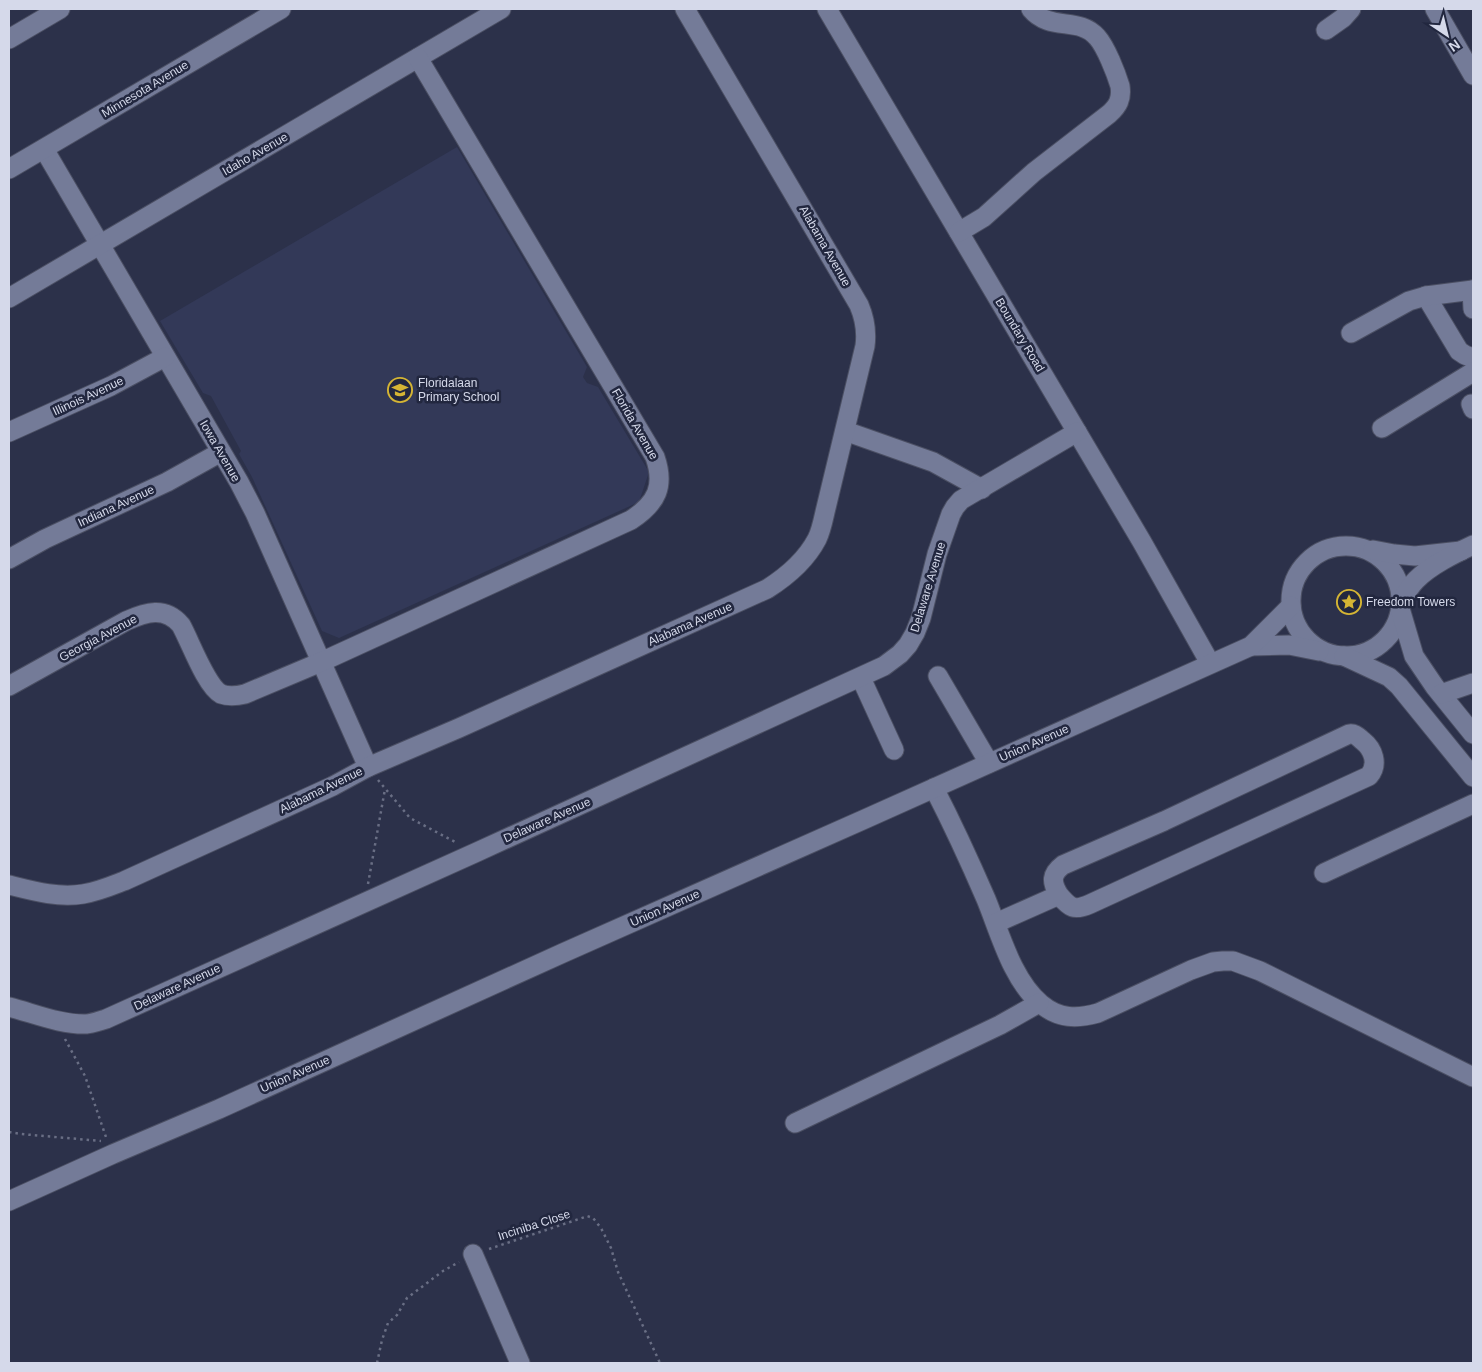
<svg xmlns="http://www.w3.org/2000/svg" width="1482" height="1372" viewBox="0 0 1482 1372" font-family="Helvetica,sans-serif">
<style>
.built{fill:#333958}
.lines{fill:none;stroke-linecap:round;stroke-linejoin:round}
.minor-casing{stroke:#4b4f63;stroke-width:21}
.path{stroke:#696e84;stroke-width:2.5;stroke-dasharray:2.5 4;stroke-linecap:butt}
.minor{stroke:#747b98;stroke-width:19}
.labels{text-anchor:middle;stroke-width:5;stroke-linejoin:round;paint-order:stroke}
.street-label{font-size:12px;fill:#d5d9ea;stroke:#22273f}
.poi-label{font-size:12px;fill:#d5d9ea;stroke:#22273f;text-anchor:start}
</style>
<rect width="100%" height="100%" fill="#2c314a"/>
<path class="built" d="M457 147 587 367 583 377 587 383 598 387 649 472 639 502 339 638 322 631 252 477 239 454 241 451 211 396 203 393 160 321Z"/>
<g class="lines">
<defs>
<g id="minor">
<path d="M827 9 1142 542 1210 663"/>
<path d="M1435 9 1473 75"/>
<path d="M1326 30 1343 18 1351 9"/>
<path d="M9 39 60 9"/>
<path d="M44 149 239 482 255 513 368 767"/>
<path d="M9 169 281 9"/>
<path d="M959 232 984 217 1034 172 1109 114C1118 106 1122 99 1120 86 1116 73 1106 47 1097 37 1079 16 1050 32 1031 9"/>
<path d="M1472 290 1473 309"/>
<path d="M1426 296 1459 351 1465 355 1473 358"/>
<path d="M9 298 501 9"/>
<path d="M1351 333 1409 301 1426 296 1473 290"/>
<path d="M1471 404 1473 409"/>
<path d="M1382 428 1473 372"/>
<path d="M845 431 933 462 982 489"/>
<path d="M9 432 111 386 165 357"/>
<circle cx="1346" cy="601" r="55"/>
<path d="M1373 550 1394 554 1415 556 1461 551"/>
<path d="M9 559 45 539 167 482 221 452"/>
<path d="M1402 600C1406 593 1410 586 1416 580 1431 565 1454 554 1473 545"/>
<path d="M1401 612 1414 656 1435 687 1473 734"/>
<path d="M1251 646 1289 645 1319 651"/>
<path d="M1344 656 1389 677 1399 686 1473 777"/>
<path d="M938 676 989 763"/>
<path d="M861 678 894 750"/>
<path d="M9 686 126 621C146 612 165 606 181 625 190 641 206 686 221 694 229 697 237 696 245 694L321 662 631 520C657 503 665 486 655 457L418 58"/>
<path d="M1441 694 1473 683"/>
<path d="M934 788C953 825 970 862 986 899 1000 933 1012 980 1041 1004 1059 1019 1077 1019 1098 1013L1191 970 1213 962 1223 961H1233L1260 971 1473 1077"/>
<path d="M1324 873 1473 804"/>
<path d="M9 885C33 891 58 898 83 894 97 892 111 886 124 881L333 786 368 767 459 728 767 589C786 577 806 560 817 539 821 531 823 521 825 512L865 346C867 331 865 319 859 305L685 9"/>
<path d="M996 923 1059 895C1051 882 1051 874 1063 865L1164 821 1349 734C1355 733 1358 737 1363 741 1373 749 1379 764 1369 776L1090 904C1074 911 1070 908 1059 895"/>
<path d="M9 1007C33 1013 61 1025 87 1024 93 1023 100 1021 106 1019L477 852 884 666 900 654 908 645 915 633 921 618 937 554 951 514 955 507 961 500 1077 432"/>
<path d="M795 1123 1000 1025 1039 1003"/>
<path d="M9 1201 113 1154 219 1109 563 953 865 819 1251 646 1291 606"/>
<path d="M473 1254 520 1363"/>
</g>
</defs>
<use href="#minor" class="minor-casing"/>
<g class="path">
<path d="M378 780 410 818 457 843"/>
<path d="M368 884 385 789"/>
<path d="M65 1039 85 1076 107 1140"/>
<path d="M9 1132 21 1134 101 1141"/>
<path d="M489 1249 585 1217 587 1216 593 1218 601 1228 611 1248 618 1272 660 1363"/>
<path d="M377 1363 382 1340 388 1323 397 1315 407 1298 443 1271 459 1262"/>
</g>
<use href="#minor" class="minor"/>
</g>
<defs>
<symbol id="school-ring" viewBox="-11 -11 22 22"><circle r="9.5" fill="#22273f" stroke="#d5b534" stroke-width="1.5"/><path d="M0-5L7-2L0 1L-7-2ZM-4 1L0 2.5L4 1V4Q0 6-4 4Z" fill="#d5b534"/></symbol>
<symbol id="sight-ring" viewBox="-11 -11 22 22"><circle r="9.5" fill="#22273f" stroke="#d5b534" stroke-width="1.5"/><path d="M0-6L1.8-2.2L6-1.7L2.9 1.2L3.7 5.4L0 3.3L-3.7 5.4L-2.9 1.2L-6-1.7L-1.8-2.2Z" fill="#d5b534"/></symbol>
</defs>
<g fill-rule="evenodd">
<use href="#school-ring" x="386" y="376" width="28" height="28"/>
<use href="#sight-ring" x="1335" y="588" width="28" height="28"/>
</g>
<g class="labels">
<g class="street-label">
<text transform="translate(145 89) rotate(-31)" y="4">Minnesota Avenue</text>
<text transform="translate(255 154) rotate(-30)" y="4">Idaho Avenue</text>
<text transform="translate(825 246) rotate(60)" y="4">Alabama Avenue</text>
<text transform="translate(1020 335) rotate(59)" y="4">Boundary Road</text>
<text transform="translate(88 396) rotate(-25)" y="4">Illinois Avenue</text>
<text transform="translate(635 424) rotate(60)" y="4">Florida Avenue</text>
<text transform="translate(220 451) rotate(60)" y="4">Iowa Avenue</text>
<text transform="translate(116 506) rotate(-25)" y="4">Indiana Avenue</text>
<text transform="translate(928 587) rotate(-73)" y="4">Delaware Avenue</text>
<text transform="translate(690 624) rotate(-24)" y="4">Alabama Avenue</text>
<text transform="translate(98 638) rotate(-28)" y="4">Georgia Avenue</text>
<text transform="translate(1034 743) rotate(-24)" y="4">Union Avenue</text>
<text transform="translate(321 790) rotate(-26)" y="4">Alabama Avenue</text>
<text transform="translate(547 820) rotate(-24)" y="4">Delaware Avenue</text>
<text transform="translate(665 908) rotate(-24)" y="4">Union Avenue</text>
<text transform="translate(177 987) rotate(-25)" y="4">Delaware Avenue</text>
<text transform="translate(295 1074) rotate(-24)" y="4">Union Avenue</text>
<text transform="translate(534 1225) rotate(-18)" y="4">Inciniba Close</text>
</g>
<g class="poi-label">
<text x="418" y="387">Floridalaan<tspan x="418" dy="14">Primary School</tspan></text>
<text x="1366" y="606">Freedom Towers</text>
</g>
</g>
<rect width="1482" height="1372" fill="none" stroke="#d5d9ea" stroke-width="20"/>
<g transform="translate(1447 35) rotate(145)" stroke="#22273f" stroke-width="4" paint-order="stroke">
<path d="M0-4L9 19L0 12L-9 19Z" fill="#d5d9ea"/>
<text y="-8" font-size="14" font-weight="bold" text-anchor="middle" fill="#d5d9ea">N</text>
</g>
</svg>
